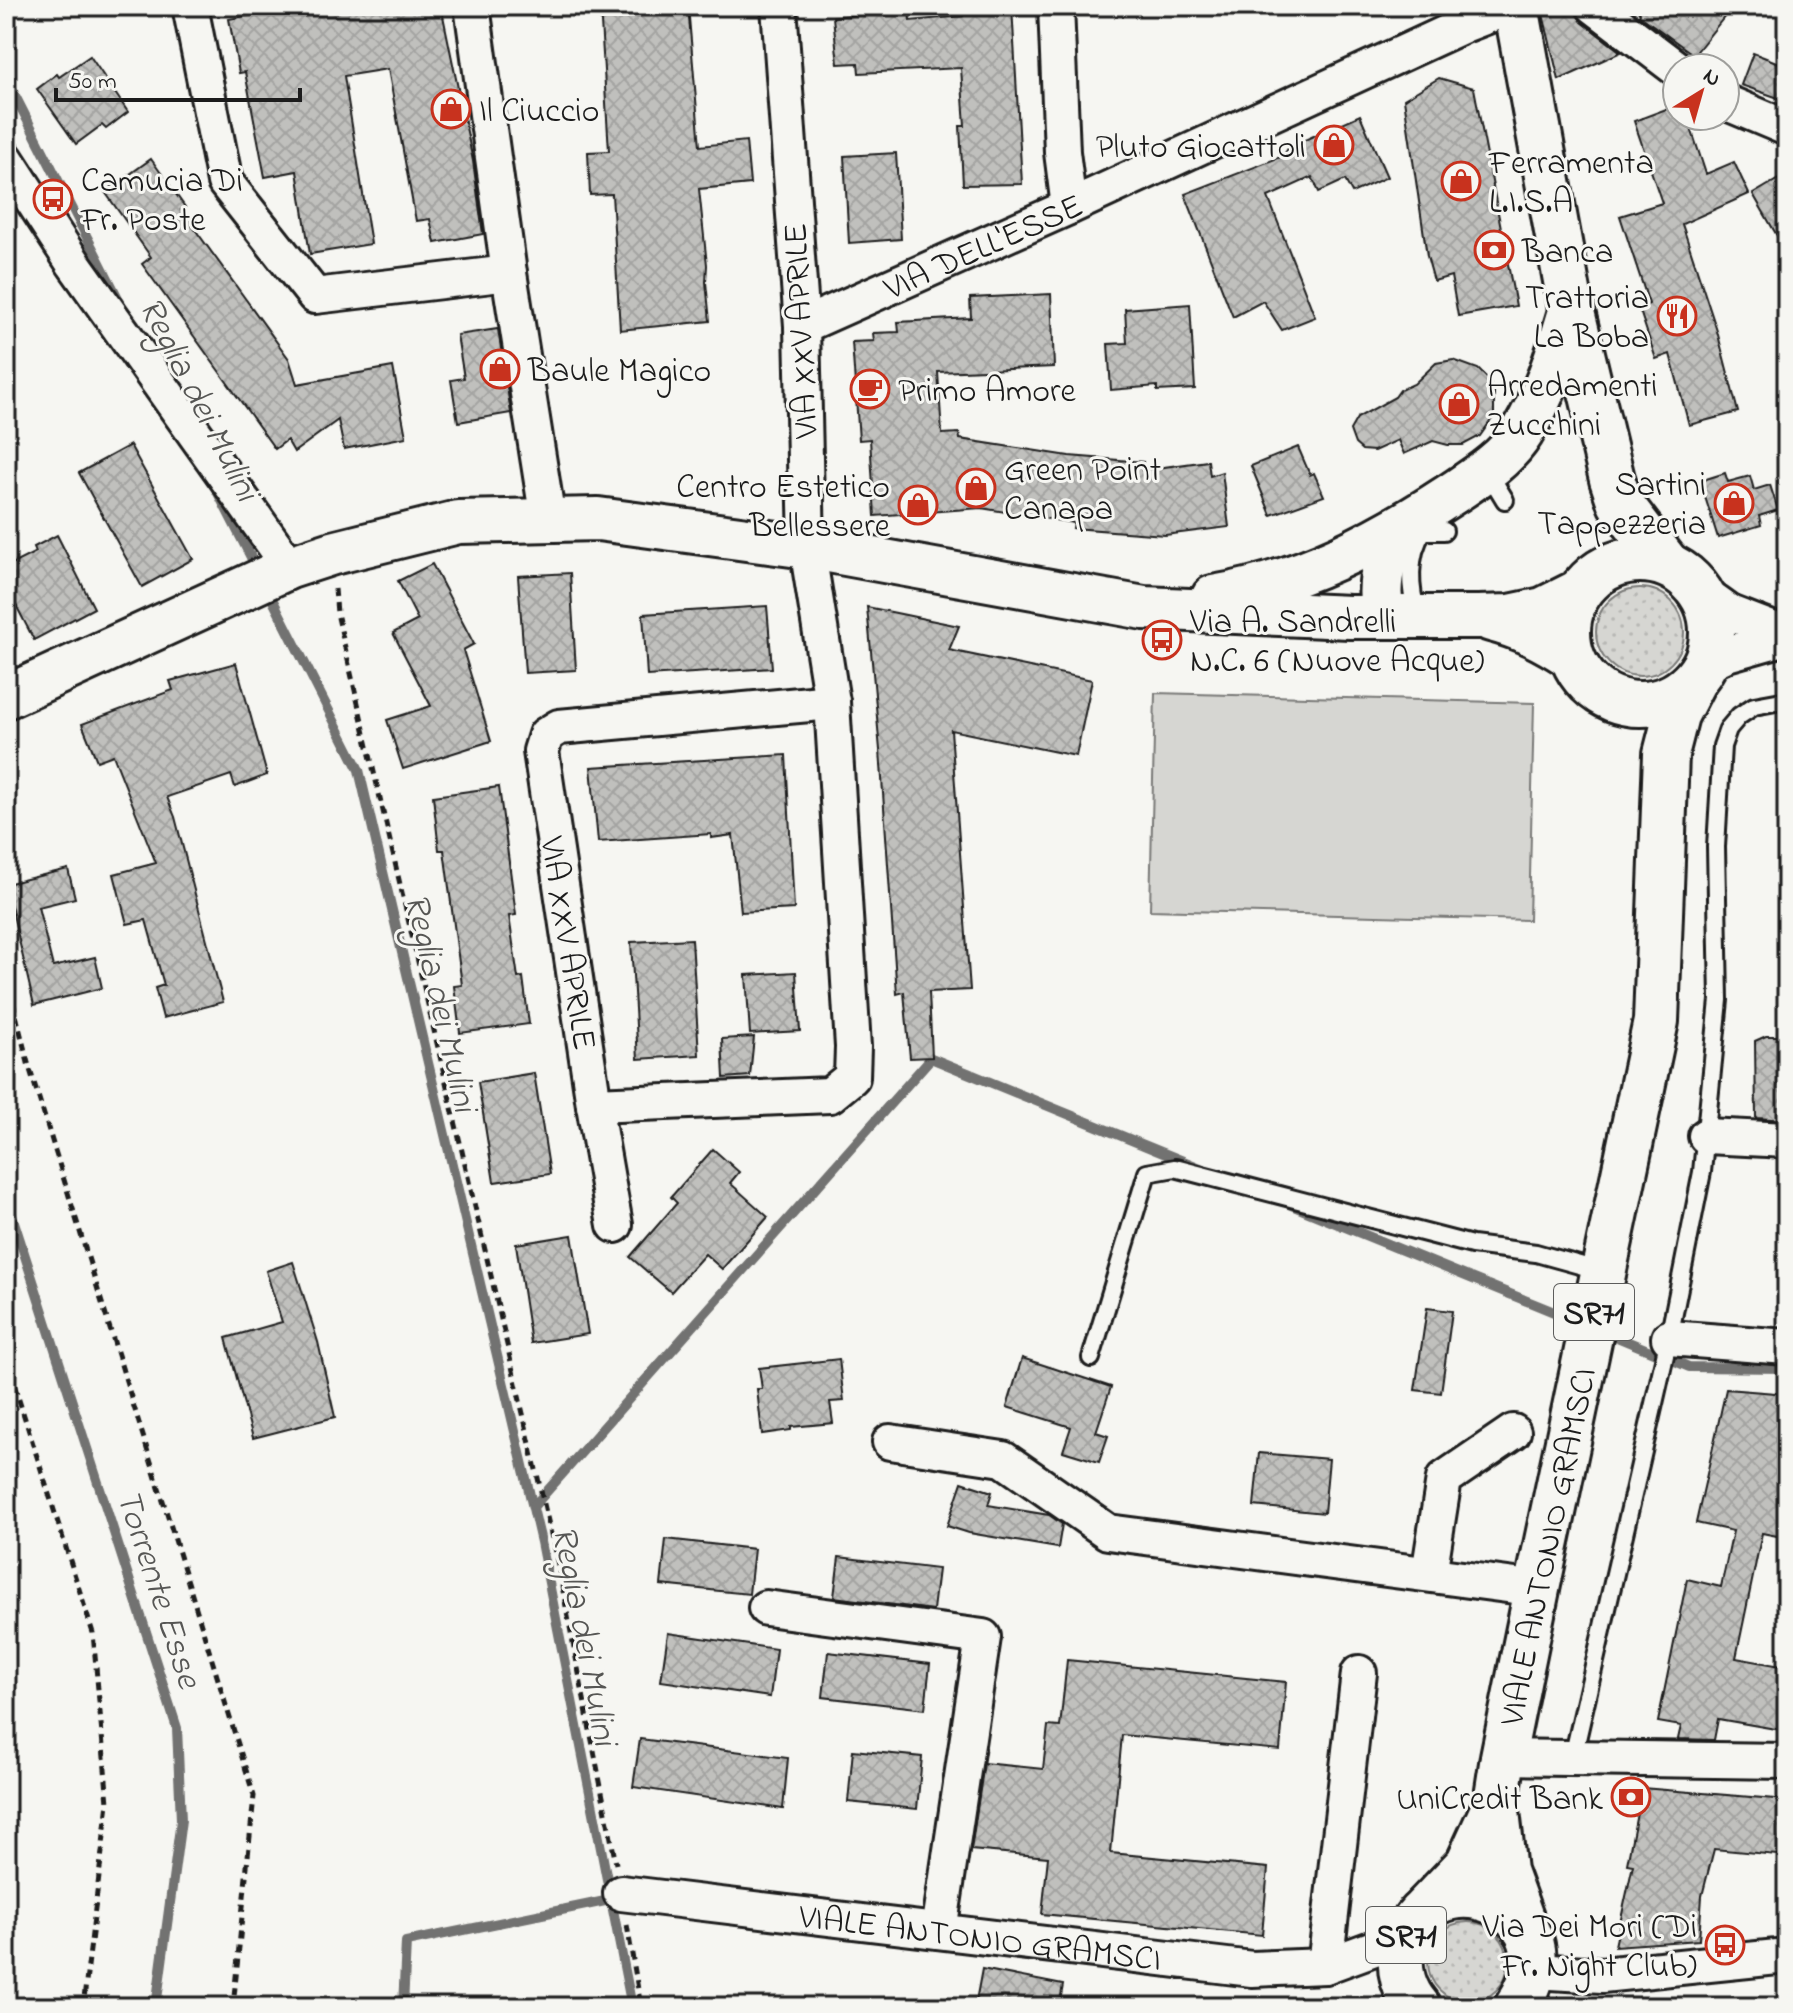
<svg xmlns="http://www.w3.org/2000/svg" width="1793" height="2013" viewBox="0 0 1793 2013" font-family="'Indie Flower',sans-serif">
<style>
.green{fill:url(#green-dots);stroke:#797977;stroke-width:2}
.pitch{fill:#d6d6d2;stroke:#797977;stroke-width:2}
.lines{fill:none;stroke-linecap:round;stroke-linejoin:round}
.stream{stroke:#727271;stroke-width:10}
.building{fill:url(#building-cross-hatch);stroke:#1c1c1c;stroke-width:2}
.service-casing{stroke:#1c1c1c;stroke-width:22}
.minor-casing{stroke:#1c1c1c;stroke-width:40}
.tertiary-casing{stroke:#1c1c1c;stroke-width:48}
.primary-casing{stroke:#1c1c1c;stroke-width:50}
.path{stroke:#1c1c1c;stroke-width:5;stroke-dasharray:8 6;stroke-linecap:butt}
.service{stroke:#f6f6f2;stroke-width:16}
.minor{stroke:#f6f6f2;stroke-width:34}
.tertiary{stroke:#f6f6f2;stroke-width:42}
.primary{stroke:#f6f6f2;stroke-width:44}
.labels{text-anchor:middle;stroke-width:6;stroke-linejoin:round;paint-order:stroke}
.shield{fill:#f6f6f2;stroke:#5d5d5c;stroke-width:2}
.shield-label{font-size:32px;font-weight:bold;fill:#1c1c1c}
.poi-label{font-size:34px;fill:#1c1c1c;stroke:#f6f6f2;text-anchor:start}
.street-label{font-size:34px;fill:#1c1c1c;stroke:#f6f6f2}
.water-label{font-size:36px;font-style:italic;fill:#565654;stroke:#f6f6f2}
</style>
<defs>
<pattern id="green-dots" width="8" height="8" patternUnits="userSpaceOnUse" patternTransform="scale(2)"><rect width="8" height="8" fill="#d6d6d2"/><path d="M2 2h.1M6 6h.1" fill="none" stroke="#b7b7b4" stroke-width="1.8" stroke-linecap="round"/></pattern>
<pattern id="building-cross-hatch" width="8" height="8" patternUnits="userSpaceOnUse" patternTransform="scale(2)"><rect width="8" height="8" fill="#c0c0bd"/><path d="M0 0l8 8M0 8l8-8" fill="none" stroke="#a4a4a2"/></pattern>
</defs>
<rect width="100%" height="100%" fill="#f6f6f2"/>
<filter id="ink" filterUnits="userSpaceOnUse"><feTurbulence type="fractalNoise" baseFrequency=".0125" numOctaves="2"/><feDisplacementMap in="SourceGraphic" scale="16" xChannelSelector="R" yChannelSelector="G"/><feConvolveMatrix kernelMatrix="1 2 1 2 8 2 1 2 1" color-interpolation-filters="sRGB"/></filter>
<g filter="url(#ink)">
<g class="green">
<circle cx="1640" cy="632" r="44"/>
<circle cx="1468" cy="1962" r="40"/>
</g>
<path class="pitch" d="M1155 693 1534 703 1529 920 1150 910Z"/>
<g class="lines">
<g class="stream">
<path d="M6 78 121 304"/>
<path d="M216 489 258 571"/>
<path d="M267 589 359 770 541 1542 632 2007"/>
<path d="M6 1197 177 1728 181 1820 156 2007"/>
<path d="M1289 1204 1581 1323"/>
<path d="M1600 1330 1689 1367 1787 1368"/>
<path d="M533 1507 931 1058 1200 1168"/>
<path d="M403 2007 406 1942 610 1900"/>
</g>
</g>
<g class="building">
<path d="M299 6H441L473 161 483 234 435 243 430 219 416 221 388 69 344 76 371 244 310 254 297 171 265 177 245 72 239 73 229 19Z"/>
<path d="M600 6H688L700 146 746 141 750 184 699 189 707 265 706 282 710 321 620 330 612 194 590 195 588 152 609 151Z"/>
<path d="M854 6H909L910 21 963 16V6H1012L1022 184 963 185 960 126H965L961 68 859 73 858 63 838 64 833 17 854 15Z"/>
<path d="M1541 6H1571L1582 22 1621 52 1559 80Z"/>
<path d="M1632 6H1733L1694 55 1639 15 1640 13Z"/>
<path d="M1753 53 1787 66V101L1741 85Z"/>
<path d="M90 56 128 112 106 129 102 125 76 144 37 89 57 74 59 77Z"/>
<path d="M1439 78 1474 88 1516 306 1458 316 1451 276 1434 281 1427 256 1404 99Z"/>
<path d="M1677 105V116H1687L1706 174 1734 162 1749 194 1682 224 1717 331 1738 412 1689 425 1670 354 1656 359 1639 308 1649 304 1620 216 1662 203 1634 121Z"/>
<path d="M1360 115 1387 177 1352 193 1345 180 1319 192 1312 177 1268 197 1315 317 1282 330 1263 301 1233 317 1185 194 1283 156 1289 147Z"/>
<path d="M896 153 901 239 849 243 844 156Z"/>
<path d="M151 159 185 207 181 210 289 359 297 384 393 367 406 437 344 449 338 420 294 452 287 440 275 449 142 264 151 257 105 192Z"/>
<path d="M1787 174V253L1753 194Z"/>
<path d="M1051 294 1054 367 938 372 942 434 959 433 960 439 1069 456 1143 462 1142 470 1208 461 1210 476 1222 472 1229 527 1165 535 1073 528 1074 523 981 508 875 516 870 439 859 440 852 342 874 341 873 333 899 332 898 322 971 318 970 298Z"/>
<path d="M1190 304 1195 389 1157 391V386L1111 390 1108 344 1127 343 1125 309Z"/>
<path d="M498 329 511 413 458 422 451 380 464 378 457 335Z"/>
<path d="M1453 360 1478 369 1488 379 1494 392V416L1480 436 1463 445H1448L1433 441 1404 454 1398 440 1374 451 1362 450 1355 444 1350 430 1357 418 1395 397 1400 390 1414 384 1436 363Z"/>
<path d="M130 445 193 559 142 587 79 473Z"/>
<path d="M1298 447 1310 475 1314 473 1324 496 1271 515 1251 466Z"/>
<path d="M1725 473 1728 482 1750 476 1754 490 1770 485 1778 510 1759 516 1761 525 1718 538 1700 481Z"/>
<path d="M57 535 94 608 34 640 6 586V567L36 552 34 547Z"/>
<path d="M432 564 474 644 463 650 491 741 403 769 387 720 431 706 393 633 418 620 398 581Z"/>
<path d="M570 573 576 670 525 673 518 576Z"/>
<path d="M767 606 772 668 647 676 643 614Z"/>
<path d="M867 607 959 626 949 650 1092 680 1076 756 951 730 970 990 929 992 932 1057 910 1058 904 992 897 994 880 750Z"/>
<path d="M236 663 267 775 235 787 231 775 167 797 175 817 223 1002 163 1018 155 988 164 985 146 920 127 924 114 874 156 863 113 755 97 761 82 724 173 690 170 681Z"/>
<path d="M786 755 794 909 741 912 733 835 711 838V834L598 842 591 767Z"/>
<path d="M499 787 516 915 509 916 518 978 523 977 529 1024 460 1033 454 986 462 985 444 850H439L433 796Z"/>
<path d="M68 869 75 898 38 907 53 967 95 957 102 988 34 1005 6 884Z"/>
<path d="M692 939 699 1055 638 1059 631 942Z"/>
<path d="M796 972 800 1031 750 1034 746 975Z"/>
<path d="M1766 1036H1787V1120L1756 1118 1755 1041Z"/>
<path d="M754 1037 750 1076 724 1078 722 1039Z"/>
<path d="M534 1073 550 1174 494 1182 478 1082Z"/>
<path d="M713 1149 739 1172 730 1183 768 1217 722 1269 705 1254 671 1292 630 1257 677 1203 671 1197Z"/>
<path d="M572 1235 588 1334 531 1343 516 1244Z"/>
<path d="M293 1262 318 1342 335 1417 253 1438 226 1338 282 1322 266 1271Z"/>
<path d="M1427 1308 1452 1311 1441 1393 1415 1390Z"/>
<path d="M1022 1358 1111 1387 1096 1432 1108 1436 1099 1462 1063 1451 1071 1427 1007 1407Z"/>
<path d="M839 1359 844 1401 830 1402 833 1423 791 1427V1430L762 1434 757 1389H762L759 1368Z"/>
<path d="M1726 1389 1787 1394V1538L1762 1533 1736 1658 1787 1667V1731L1718 1719 1714 1740 1678 1739 1681 1726 1658 1722 1687 1579 1721 1587 1733 1531 1696 1523Z"/>
<path d="M1259 1453 1329 1459 1324 1513 1254 1506Z"/>
<path d="M962 1482 992 1492 988 1505 1049 1515 1062 1524 1058 1548 969 1533 947 1526Z"/>
<path d="M666 1539 754 1549 749 1594 661 1585Z"/>
<path d="M839 1557 938 1569 933 1610 834 1597Z"/>
<path d="M668 1633 776 1649 770 1697 661 1681Z"/>
<path d="M828 1652 930 1664 925 1709 823 1697Z"/>
<path d="M1067 1660 1286 1682 1280 1750 1122 1735 1111 1853 1268 1868 1262 1935 1042 1914 1048 1857 971 1850 984 1763 1043 1769 1048 1726 1060 1727Z"/>
<path d="M640 1739 788 1758 783 1809 633 1787Z"/>
<path d="M853 1750 922 1757 917 1809 848 1802Z"/>
<path d="M1642 1788 1787 1800V1856L1714 1849 1702 1896 1699 1940 1615 1946 1633 1865 1627 1864Z"/>
<path d="M982 1969 1063 1985 1059 2007H1006L976 2001Z"/>
</g>
<g class="lines">
<defs>
<g id="service">
<path d="M1488 472 1505 500"/>
<path d="M1418 616C1409 589 1407 556 1423 531H1444"/>
<path d="M1091 1358 1147 1173 1175 1168 1472 1245 1536 1253 1601 1271"/>
<path d="M1573 1757 1669 1338 1702 1172 1719 1000 1716 847 1722 746 1728 729 1739 716 1754 706 1787 700"/>
</g>
<g id="minor">
<path d="M190 6 225 182 315 296 509 273"/>
<path d="M472 6 509 273 548 520"/>
<path d="M1056 6 1062 152 1069 207"/>
<path d="M1594 6 1677 69"/>
<path d="M1725 102 1787 128"/>
<path d="M6 159 74 264 290 567"/>
<path id="s1" d="M802 326 1069 207 1464 25 1513 6"/>
<path d="M1702 593 1730 613 1787 635"/>
<path d="M1706 664 1727 654 1787 637"/>
<path d="M594 1105 830 1095 852 1077 853 1047 832 702 807 547 802 326 779 6"/>
<path d="M1706 1136 1787 1140"/>
<path d="M615 1225 594 1105 541 751 546 735 559 727 832 702"/>
<path d="M1669 1338 1787 1347"/>
<path d="M890 1442 1003 1459 1108 1532 1537 1589"/>
<path d="M1429 1574 1444 1479 1513 1432"/>
<path d="M766 1608 983 1637 939 1931"/>
<path d="M1503 1757 1787 1761"/>
<path id="s2" d="M621 1893 1252 1969 1325 1966 1404 1937"/>
<path d="M1325 1966 1359 1673"/>
<path d="M1534 1971 1602 1975 1787 1956"/>
</g>
<g id="tertiary">
<path d="M1213 597C1300 583 1380 541 1453 493 1477 477 1506 459 1522 433 1546 394 1558 351 1571 308"/>
<path d="M1384 617C1375 587 1385 554 1399 527"/>
<path d="M1491 620C1522 628 1545 640 1571 657"/>
<path d="M6 697 290 567 333 553 458 522 598 519 807 547 1144 608 1350 617H1478L1510 616 1543 609 1579 591"/>
</g>
<g id="primary">
<path d="M1516 6 1571 308 1612 479 1620 503 1666 563"/>
<circle cx="1640" cy="632" r="72"/>
<path d="M1425 1909 1468 1864 1496 1803"/>
<path id="s3" d="M1525 1929 1504 1871 1496 1803 1503 1757 1537 1589 1656 1021 1666 754 1676 715 1693 682"/>
<path d="M1418 2007C1404 1991 1398 1970 1402 1950 1423 1847 1585 1905 1517 2007"/>
</g>
</defs>
<use href="#service" class="service-casing"/>
<use href="#minor" class="minor-casing"/>
<use href="#tertiary" class="tertiary-casing"/>
<use href="#primary" class="primary-casing"/>
<g class="path">
<path d="M335 589 337 613 557 1560 616 1864"/>
<path d="M6 975 28 1063 254 1796 233 2007"/>
<path d="M6 1359 93 1633 108 1803 83 2007"/>
<path d="M627 1925 641 2007"/>
</g>
<use href="#service" class="service"/>
<use href="#minor" class="minor"/>
<use href="#tertiary" class="tertiary"/>
<use href="#primary" class="primary"/>
</g>
</g>
<defs>
<symbol id="shop-ring" viewBox="-11 -11 22 22"><circle r="9.5" fill="#f6f6f2" stroke="#c8321e" stroke-width="1.5"/><path d="M-5-2.5h2.3a2.7 3.5 0 0 1 5.4 0H5L5.5 6h-11ZM-1.5-2.5h3a1.5 2.3 0 0 0-3 0Z" fill="#c8321e"/></symbol>
<symbol id="bus-ring" viewBox="-11 -11 22 22"><circle r="9.5" fill="#f6f6f2" stroke="#c8321e" stroke-width="1.5"/><path d="M-5-6H5V4H4V6H2V4H-2V6H-4V4H-5ZM-3.5-4V0h7V-4ZM-3.5 1.2v1.5H-2V1.2ZM2 1.2v1.5H3.5V1.2Z" fill="#c8321e"/></symbol>
<symbol id="bank-ring" viewBox="-11 -11 22 22"><circle r="9.5" fill="#f6f6f2" stroke="#c8321e" stroke-width="1.5"/><path d="M-6-4H6V4H-6ZM0-2.3a2.3 2.3 0 1 0 0 4.6a2.3 2.3 0 1 0 0-4.6Z" fill="#c8321e"/></symbol>
<symbol id="restaurant-ring" viewBox="-11 -11 22 22"><circle r="9.5" fill="#f6f6f2" stroke="#c8321e" stroke-width="1.5"/><path d="M-5-6h1v4h1v-4h1v4h1v-4h1v5L-1.5 .5V6h-2V.5L-5-1ZM5-6V6H3V1.5H1.5Q1.5-4 5-6Z" fill="#c8321e"/></symbol>
<symbol id="cafe-ring" viewBox="-11 -11 22 22"><circle r="9.5" fill="#f6f6f2" stroke="#c8321e" stroke-width="1.5"/><path d="M-5.5-4.5H6V0H3Q3 3.5 0 3.5H-2.5Q-5.5 3.5-5.5 0ZM3-3.2v2h1.7v-2ZM-6 4.5H4V6H-6Z" fill="#c8321e"/></symbol>
</defs>
<g fill-rule="evenodd">
<use href="#shop-ring" x="429" y="87" width="44" height="44"/>
<use href="#shop-ring" x="1312" y="123" width="44" height="44"/>
<use href="#shop-ring" x="1439" y="159" width="44" height="44"/>
<use href="#bus-ring" x="31" y="177" width="44" height="44"/>
<use href="#bank-ring" x="1472" y="228" width="44" height="44"/>
<use href="#restaurant-ring" x="1655" y="294" width="44" height="44"/>
<use href="#shop-ring" x="478" y="347" width="44" height="44"/>
<use href="#cafe-ring" x="848" y="367" width="44" height="44"/>
<use href="#shop-ring" x="1437" y="382" width="44" height="44"/>
<use href="#shop-ring" x="954" y="466" width="44" height="44"/>
<use href="#shop-ring" x="1712" y="481" width="44" height="44"/>
<use href="#shop-ring" x="896" y="483" width="44" height="44"/>
<use href="#bus-ring" x="1140" y="618" width="44" height="44"/>
<use href="#bank-ring" x="1609" y="1775" width="44" height="44"/>
<use href="#bus-ring" x="1703" y="1923" width="44" height="44"/>
</g>
<g class="labels">
<g class="shield">
<rect x="1554" y="1284" width="80" height="56" rx="6"/>
<rect x="1366" y="1907" width="80" height="56" rx="6"/>
</g>
<g class="shield-label">
<text x="1594" y="1323">SR71</text>
<text x="1406" y="1946">SR71</text>
</g>
<g class="poi-label">
<text x="479" y="121">Il Ciuccio</text>
<text x="1306" y="157" text-anchor="end">Pluto Giocattoli</text>
<text x="1489" y="173">Ferramenta<tspan x="1489" dy="39">L.I.S.A</tspan></text>
<text x="81" y="191">Camucia Di<tspan x="81" dy="39">Fr. Poste</tspan></text>
<text x="1522" y="262">Banca</text>
<text x="1649" y="308" text-anchor="end">Trattoria<tspan x="1649" dy="39">La Boba</tspan></text>
<text x="528" y="381">Baule Magico</text>
<text x="1487" y="396">Arredamenti<tspan x="1487" dy="39">Zucchini</tspan></text>
<text x="898" y="401">Primo Amore</text>
<text x="1004" y="480">Green Point<tspan x="1004" dy="39">Canapa</tspan></text>
<text x="1706" y="495" text-anchor="end">Sartini<tspan x="1706" dy="39">Tappezzeria</tspan></text>
<text x="890" y="497" text-anchor="end">Centro Estetico<tspan x="890" dy="39">Bellessere</tspan></text>
<text x="1190" y="632">Via A. Sandrelli<tspan x="1190" dy="39">N.C. 6 (Nuove Acque)</tspan></text>
<text x="1603" y="1809" text-anchor="end">UniCredit Bank</text>
<text x="1697" y="1937" text-anchor="end">Via Dei Mori (Di<tspan x="1697" dy="39">Fr. Night Club)</tspan></text>
</g>
<g class="street-label">
<text dy="12" stroke="none"><textPath href="#s1" startOffset="198">VIA DELL'ESSE</textPath></text>
<text transform="translate(799 331) rotate(-93)" y="12">VIA XXV APRILE</text>
<text transform="translate(570 943) rotate(81)" y="12">VIA XXV APRILE</text>
<text dy="12" stroke="none"><textPath href="#s3" startOffset="392">VIALE ANTONIO GRAMSCI</textPath></text>
<text dy="12" stroke="none"><textPath href="#s2" startOffset="362">VIALE ANTONIO GRAMSCI</textPath></text>
</g>
<g class="water-label">
<text transform="translate(201 398) rotate(63)" y="13">Reglia dei Mulini</text>
<text transform="translate(443 1002) rotate(77)" y="13">Reglia dei Mulini</text>
<text transform="translate(161 1588) rotate(72)" y="13">Torrente Esse</text>
<text transform="translate(587 1635) rotate(79)" y="13">Reglia dei Mulini</text>
</g>
</g>
<rect width="1793" height="2013" fill="none" stroke="#f6f6f2" stroke-width="32"/>
<rect x="16" y="16" width="1761" height="1981" fill="none" stroke="#1c1c1c" stroke-width="3" filter="url(#ink)"/>
<g transform="translate(1701 92) rotate(37)"><circle r="38" fill="#f6f6f2" stroke="#9f9f9c" stroke-width="2"/>
<path d="M0-6L14 30L0 20L-14 30Z" fill="#c8321e"/>
<text y="-12" font-size="22" font-weight="bold" text-anchor="middle" fill="#1c1c1c">N</text>
</g>
<path d="M56 88v12h244v-12" fill="none" stroke="#1c1c1c" stroke-width="4"/>
<text x="68" y="88" font-size="24" fill="#1c1c1c" stroke="#f6f6f2" stroke-width="6" paint-order="stroke">50 m</text>
</svg>
